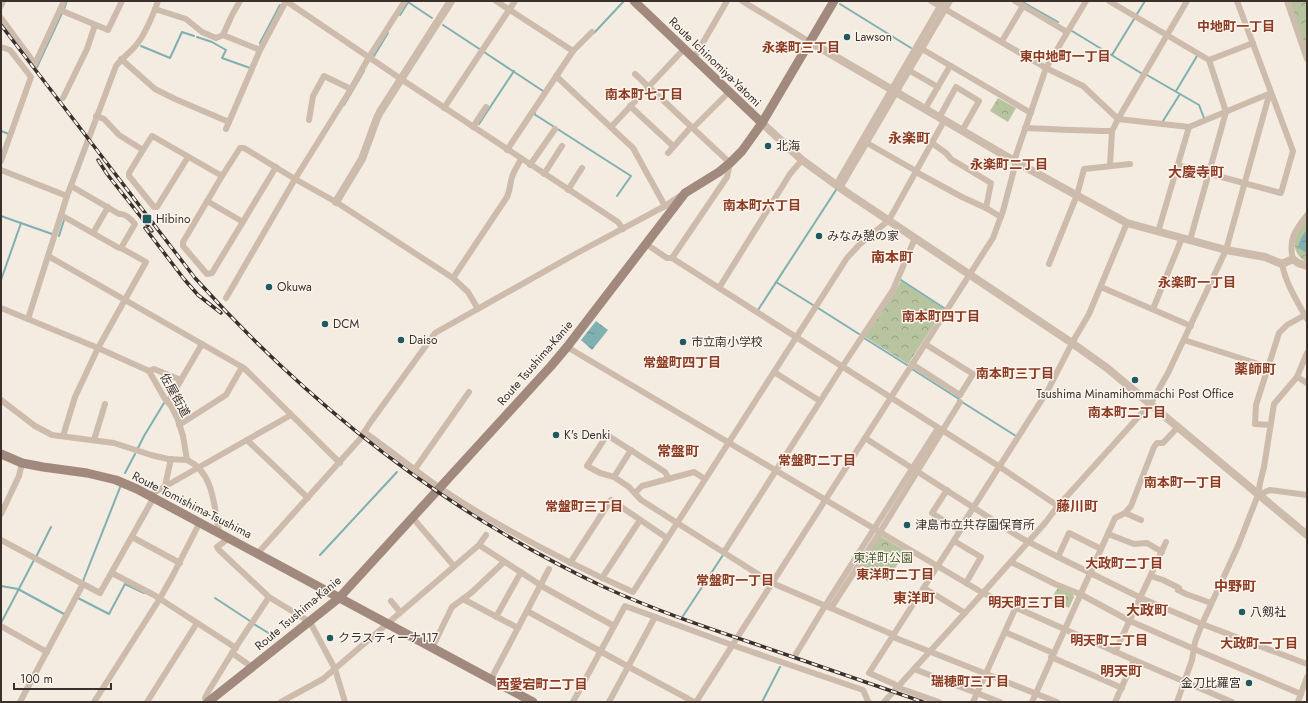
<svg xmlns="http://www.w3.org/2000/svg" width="1308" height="703" viewBox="0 0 1308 703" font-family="Jost,'Noto Sans JP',sans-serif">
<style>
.park{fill:url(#park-crowns)}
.water{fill:url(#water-ripples)}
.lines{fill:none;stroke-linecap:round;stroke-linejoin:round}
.stream{stroke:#7fb0b2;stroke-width:2}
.minor{stroke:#cdbbac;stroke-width:6}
.tertiary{stroke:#cdbbac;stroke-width:8}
.secondary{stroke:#a18a7d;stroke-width:9}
.rail-casing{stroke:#3b302b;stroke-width:3.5}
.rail{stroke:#fbf5ee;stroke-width:2;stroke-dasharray:6;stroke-linecap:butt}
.poi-dot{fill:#1f5a5e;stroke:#fbf5ee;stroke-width:1.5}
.labels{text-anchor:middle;stroke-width:3;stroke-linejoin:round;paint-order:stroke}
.poi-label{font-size:12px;fill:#3b302b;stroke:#fbf5ee;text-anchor:start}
.street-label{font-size:12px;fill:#3b302b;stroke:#fbf5ee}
.park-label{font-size:12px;fill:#4a5a2e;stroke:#fbf5ee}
.neighbourhood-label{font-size:13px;font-weight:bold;fill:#8c3b22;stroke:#fbf5ee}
.quarter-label{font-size:14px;font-weight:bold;fill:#8c3b22;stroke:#fbf5ee}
</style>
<defs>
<pattern id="park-crowns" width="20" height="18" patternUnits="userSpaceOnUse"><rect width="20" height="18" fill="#b8c4a0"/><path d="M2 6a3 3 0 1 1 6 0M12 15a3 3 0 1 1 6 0" fill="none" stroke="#97a083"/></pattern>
<pattern id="water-ripples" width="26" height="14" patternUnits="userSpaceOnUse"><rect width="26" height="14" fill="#7fb0b2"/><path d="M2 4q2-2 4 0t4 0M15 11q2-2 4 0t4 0" fill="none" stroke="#699091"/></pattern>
</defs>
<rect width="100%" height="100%" fill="#f4ebe1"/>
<g class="park">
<path d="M1290 1H1307V52Z"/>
<path d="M998 98 1016 108 1008 122 990 111Z"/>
<path d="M1307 219V262C1302 260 1298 256 1296 251 1291 238 1300 229 1307 219Z"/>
<path d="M901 281 944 309 908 364 865 337 893 295Z"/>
<path d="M880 536 906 551 887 581 861 565Z"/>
<path d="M1058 588 1073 594 1074 597 1069 608 1051 600 1055 592Z"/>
</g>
<g class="water">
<path d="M1307 229V253L1300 249 1298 247 1301 238Z"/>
<path d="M596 321 608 330 592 350 581 340Z"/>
</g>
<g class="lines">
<g class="stream">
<path d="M1021 1 1058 22"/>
<path d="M408 2 432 18"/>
<path d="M840 4 911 48"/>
<path d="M64 9 67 1"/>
<path d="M1137 14 1145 1"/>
<path d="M400 15 409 1"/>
<path d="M443 25 481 50"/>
<path d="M1072 31 1141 73"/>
<path d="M594 33 624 1"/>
<path d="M197 37 212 42 226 50 222 58 250 68"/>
<path d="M260 43 280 5"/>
<path d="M141 46 170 58 182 32 194 36"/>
<path d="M484 52 543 91"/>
<path d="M1112 55 1134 19"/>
<path d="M374 56 388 33"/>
<path d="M37 67 62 13"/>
<path d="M1147 75 1199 105 1204 118"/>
<path d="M1176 91 1197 56"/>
<path d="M344 105 364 71"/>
<path d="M535 113 534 114 631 176 617 196"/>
<path d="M1163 121 1180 94"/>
<path d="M479 124 514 71"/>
<path d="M1 131 9 134"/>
<path d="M1 216 52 234"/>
<path d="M59 236 64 220"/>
<path d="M1 280 21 223"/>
<path d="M901 280 944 308"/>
<path d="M776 282 813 305"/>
<path d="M818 308 859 334"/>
<path d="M758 310 836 190"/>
<path d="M864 338 907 365"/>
<path d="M912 369 959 399 958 401"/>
<path d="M962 402 1016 436"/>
<path d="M138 448 144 436 164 403"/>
<path d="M125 473 135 454"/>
<path d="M37 555 51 527"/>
<path d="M320 555 397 472"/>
<path d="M83 581 121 485"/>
<path d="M1 586 18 589 64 614 65 613"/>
<path d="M78 598 109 614 125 584 144 593"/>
<path d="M215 598 250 621"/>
<path d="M683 616 723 555"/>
<path d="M1 623 34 560"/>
<path d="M254 624 275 637"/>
<path d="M762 702 780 667"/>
</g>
<g class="minor">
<path d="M286 1 401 79 618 222 623 229"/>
<path d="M496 1 573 51"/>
<path d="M742 1 810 42"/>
<path d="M931 1 1046 68 1083 86 1118 119 1189 127 1271 93"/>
<path d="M1015 1 1067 32"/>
<path d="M1109 1 1209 60 1253 43"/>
<path d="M1287 1 1307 59"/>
<path d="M1 6 3 1"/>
<path d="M155 9 186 19 202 32 216 38 223 35 260 50"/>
<path d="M60 10 108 30 122 1"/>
<path d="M1 18 35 64 64 1"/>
<path d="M223 35 232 15 240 1"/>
<path d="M1002 41 1023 6"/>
<path d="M1 47 10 50 31 77 1 161"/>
<path d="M922 49 1031 113"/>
<path d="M694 58 727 1"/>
<path d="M121 59 155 89 175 99 229 122"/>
<path d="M910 71 938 87"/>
<path d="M635 74 730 163 727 177 672 258"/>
<path d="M556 76 633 148 665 206"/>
<path d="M63 98 87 49 95 25"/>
<path d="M630 106 673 146"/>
<path d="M444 108 515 1"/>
<path d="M925 109 950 66"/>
<path d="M96 116 104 119 119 135 143 150 152 136 154 137 222 176 240 148H244L295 179 336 202 453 278 468 292 478 309"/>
<path d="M939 118 956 87 979 101 962 131"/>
<path d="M309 120 313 96 324 76 351 89"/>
<path d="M473 127 486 107"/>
<path d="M611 127 684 49"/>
<path d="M693 128 729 92"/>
<path d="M1025 128C1054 129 1083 131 1112 131"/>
<path d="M226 129 260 50 286 1"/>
<path d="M867 143 916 171"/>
<path d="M932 143 946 153 951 159 991 183 986 208"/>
<path d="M143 150 129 173V176L154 207H157L188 157"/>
<path d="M507 150 573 51 592 32"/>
<path d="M668 153 691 127"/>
<path d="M1014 161 1046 68 1086 1"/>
<path d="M530 165 555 129"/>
<path d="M1110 165 1112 131 1118 119 1187 1"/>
<path d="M1177 165 1281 193 1293 151 1237 1"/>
<path d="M1 170 67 196"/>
<path d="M916 172 962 197 986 208 1001 217"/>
<path d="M544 174 562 146"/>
<path d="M222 176 183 242V246L207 274 212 273 276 167"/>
<path d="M836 185 943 1"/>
<path d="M71 186 119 214C125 213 131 219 135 224L121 248"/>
<path d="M840 188 950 1"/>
<path d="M568 190 582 168"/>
<path d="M207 201 243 222"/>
<path d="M61 215 119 248H121L146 262 98 348 75 397 63 436"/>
<path d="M1158 232 1189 127"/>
<path d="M93 233 108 207"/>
<path d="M1190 240 1226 112 1209 60"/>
<path d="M646 244 667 258H672L1000 467 1058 506"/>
<path d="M48 256 244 368 340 463"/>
<path d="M1293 259C1288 240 1295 230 1307 215"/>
<path d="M1049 264 1077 195 1084 169 1130 164"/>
<path d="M1282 264C1286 284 1297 301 1307 319"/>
<path d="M453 278 507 197C510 190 510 184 512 177 514 171 518 165 521 159"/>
<path d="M1101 287 1191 326"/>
<path d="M719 288 790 174 802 160"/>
<path d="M226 298 295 179 351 89 369 57 405 1"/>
<path d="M1 308 98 348 149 371 165 399 171 406 178 420 183 436 187 460C214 472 214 507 219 532"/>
<path d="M1153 309 1182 238"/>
<path d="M28 319 67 196 116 66C122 58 131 52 137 44 144 36 155 11 158 1"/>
<path d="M1184 340 1268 367"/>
<path d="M567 347 983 593 1134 660 1232 702"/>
<path d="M912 364 960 395 973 374 925 344"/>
<path d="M149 371 154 369 181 380"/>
<path d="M774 372 820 401"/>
<path d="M1297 377 1307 383"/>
<path d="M1 400 35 426 52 435 114 443 151 455 168 459 187 460"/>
<path d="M168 402 202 344"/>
<path d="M179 425 226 395 242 367"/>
<path d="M1270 425 1255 424 1256 405 1279 333 1287 325 1305 315"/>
<path d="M364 432C390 450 414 470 440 488 501 529 566 562 633 592L847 258 859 245 889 220 944 121"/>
<path d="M865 438 1021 538 1058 557 1141 598 1202 624 1307 664"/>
<path d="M94 440 105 404"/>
<path d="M247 440 308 498"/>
<path d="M415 469 469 392"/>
<path d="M614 477 631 450"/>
<path d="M669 479 665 472 607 435 587 466 600 473 614 477 629 487 641 500 772 583 894 635"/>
<path d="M165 486 171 459"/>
<path d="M635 493 642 486 694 472 705 479"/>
<path d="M150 495 291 415"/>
<path d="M1258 495 1270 490 1307 495"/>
<path d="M1125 513 1141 520"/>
<path d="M1 514 19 476 22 463"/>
<path d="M412 517 454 566"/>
<path d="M959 530 1048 390 1072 343 1089 314 1127 223"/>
<path d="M1108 534 1134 544 1147 543 1162 552"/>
<path d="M132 537 180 563"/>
<path d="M229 538 217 547 219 550 269 597 310 622 335 669 345 702"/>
<path d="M1 540 83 584"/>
<path d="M954 541 981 557 966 583"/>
<path d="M479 545 545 588 614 626"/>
<path d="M724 552 842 367 893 290 915 238"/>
<path d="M258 553 360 439 370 423 435 333 579 252 665 206 680 196"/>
<path d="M1058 557 1069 533 1101 549"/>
<path d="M1011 562 1055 584 1080 594 1130 621 1194 649 1301 694"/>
<path d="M570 563 611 500 667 538"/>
<path d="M112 573 154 595 236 648"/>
<path d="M1151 576 1163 580 1179 588 1178 590 1186 594 1211 603"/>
<path d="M602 578 640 520"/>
<path d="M924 588 965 613"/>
<path d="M463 599 518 628"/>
<path d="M391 601 400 612"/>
<path d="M831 608 880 532 960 402"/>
<path d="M527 611 629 667 694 702"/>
<path d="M496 617 521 572"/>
<path d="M1 626 47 652"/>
<path d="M1005 632 1053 653"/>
<path d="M893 637 1057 702"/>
<path d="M432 648 452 607 471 593 504 562"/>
<path d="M1115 652 1166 542"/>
<path d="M232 653 252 667"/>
<path d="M796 654 825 606 938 428"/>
<path d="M1051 657 1122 688"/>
<path d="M914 669 1000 702"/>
<path d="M491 679 549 569"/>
<path d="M20 702 83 584 100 593 154 497"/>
<path d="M94 702 159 600 173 575 200 522"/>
<path d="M147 702 197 623"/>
<path d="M206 702 205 698 208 692 232 653 269 597"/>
<path d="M281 702 323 679 479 545 486 535"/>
<path d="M573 702 625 606 732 645 863 690 868 701 869 702"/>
<path d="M609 702 655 617"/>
<path d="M696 702 993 238 1003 211 1016 162"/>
<path d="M884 702 983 593 1045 523 1058 506 1151 403 1168 373 1226 250 1268 99 1271 93"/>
<path d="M939 702 902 689 894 684 869 673 960 531 932 513 947 490"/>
<path d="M973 702 1016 607"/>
<path d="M1032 702 1115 518 1125 513 1131 506 1154 447 1157 443H1163L1178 427"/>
<path d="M1115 702 1134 660"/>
<path d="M1177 702 1192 660 1195 642 1202 624 1238 546 1258 495 1260 483 1264 467 1267 448 1274 404 1297 377 1307 353"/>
<path d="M1298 702 1307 677"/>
</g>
<g class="tertiary">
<path d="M810 42 1016 162 1127 223 1226 250 1265 257 1282 264 1293 259 1298 263 1307 266"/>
<path d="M762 123 802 160 846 192 1072 343 1107 368 1307 535"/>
<path d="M336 202 362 159 377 118 380 112 451 1"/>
</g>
<g class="secondary">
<path d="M634 1 762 123"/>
<path d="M1 454 22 463 43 467 87 473 116 480 137 489 533 702"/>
<path d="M208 702 339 598 551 366 567 347 685 193 719 172 730 163 742 151 762 123 834 1"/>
</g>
<defs>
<g id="rail">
<path d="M1 25 195 278C310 406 447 513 604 587 665 615 730 635 793 657 837 672 880 687 923 702"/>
<path d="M98 160 107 174 152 231"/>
<path d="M145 228 184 279 198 295 221 313"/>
</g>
</defs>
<use href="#rail" class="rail-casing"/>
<use href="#rail" class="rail"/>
</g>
<g class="poi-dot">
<circle cx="847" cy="37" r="4"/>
<circle cx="768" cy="146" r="4"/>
<rect x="142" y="214" width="10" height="10" rx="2"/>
<circle cx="819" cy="236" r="4"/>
<circle cx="269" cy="287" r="4"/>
<circle cx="325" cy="324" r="4"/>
<circle cx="401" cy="340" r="4"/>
<circle cx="683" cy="342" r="4"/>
<circle cx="1135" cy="380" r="4"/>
<circle cx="556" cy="435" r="4"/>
<circle cx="907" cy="525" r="4"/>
<circle cx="1242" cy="612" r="4"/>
<circle cx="330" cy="638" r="4"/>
<circle cx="1249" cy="683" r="4"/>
</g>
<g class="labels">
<g class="poi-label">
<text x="855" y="41">Lawson</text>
<text x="776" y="150">北海</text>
<text x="156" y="223">Hibino</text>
<text x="827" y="240">みなみ憩の家</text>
<text x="277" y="291">Okuwa</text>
<text x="333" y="328">DCM</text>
<text x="409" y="344">Daiso</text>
<text x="691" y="346">市立南小学校</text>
<text x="1135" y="398" text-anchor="middle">Tsushima Minamihommachi Post Office</text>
<text x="564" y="439">K's Denki</text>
<text x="915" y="529">津島市立共存園保育所</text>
<text x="1250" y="616">八剱社</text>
<text x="338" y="642">クラスティーナ117</text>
<text x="1241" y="687" text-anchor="end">金刀比羅宮</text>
</g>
<g class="street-label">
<text transform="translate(715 62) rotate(44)" y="4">Route Ichinomiya-Yatomi</text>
<text transform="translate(535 363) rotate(-49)" y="4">Route Tsushima-Kanie</text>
<text transform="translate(175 395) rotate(61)" y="4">佐屋街道</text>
<text transform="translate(192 505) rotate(27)" y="4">Route Tomishima-Tsushima</text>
<text transform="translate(298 613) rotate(-40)" y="4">Route Tsushima-Kanie</text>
</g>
<g class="park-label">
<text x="883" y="562">東洋町公園</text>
</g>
<g class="neighbourhood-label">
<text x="1236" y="31">中地町一丁目</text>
<text x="801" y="52">永楽町三丁目</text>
<text x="1065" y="61">東中地町一丁目</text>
<text x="644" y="99">南本町七丁目</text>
<text x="1009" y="169">永楽町二丁目</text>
<text x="762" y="210">南本町六丁目</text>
<text x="1197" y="287">永楽町一丁目</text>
<text x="941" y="321">南本町四丁目</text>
<text x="682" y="367">常盤町四丁目</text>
<text x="1015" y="378">南本町三丁目</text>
<text x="1127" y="417">南本町二丁目</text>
<text x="817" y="465">常盤町二丁目</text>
<text x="1183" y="487">南本町一丁目</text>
<text x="584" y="511">常盤町三丁目</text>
<text x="1124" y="568">大政町二丁目</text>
<text x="895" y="579">東洋町二丁目</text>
<text x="735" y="585">常盤町一丁目</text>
<text x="1027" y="607">明天町三丁目</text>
<text x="1109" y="645">明天町二丁目</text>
<text x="1259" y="648">大政町一丁目</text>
<text x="970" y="686">瑞穂町三丁目</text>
<text x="542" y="689">西愛宕町二丁目</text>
</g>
<g class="quarter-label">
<text x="909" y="143">永楽町</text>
<text x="1196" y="177">大慶寺町</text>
<text x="892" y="262">南本町</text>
<text x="1255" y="374">薬師町</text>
<text x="678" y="456">常盤町</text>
<text x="1077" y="511">藤川町</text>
<text x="1235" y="591">中野町</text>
<text x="914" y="603">東洋町</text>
<text x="1147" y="615">大政町</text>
<text x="1121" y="676">明天町</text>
</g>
</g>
<rect width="1308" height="703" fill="none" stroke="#3b302b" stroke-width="4"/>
<path d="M14 683v6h97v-6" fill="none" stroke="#3b302b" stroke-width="2"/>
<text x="20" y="683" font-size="12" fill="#3b302b" stroke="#fbf5ee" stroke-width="3" paint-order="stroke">100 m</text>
</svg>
